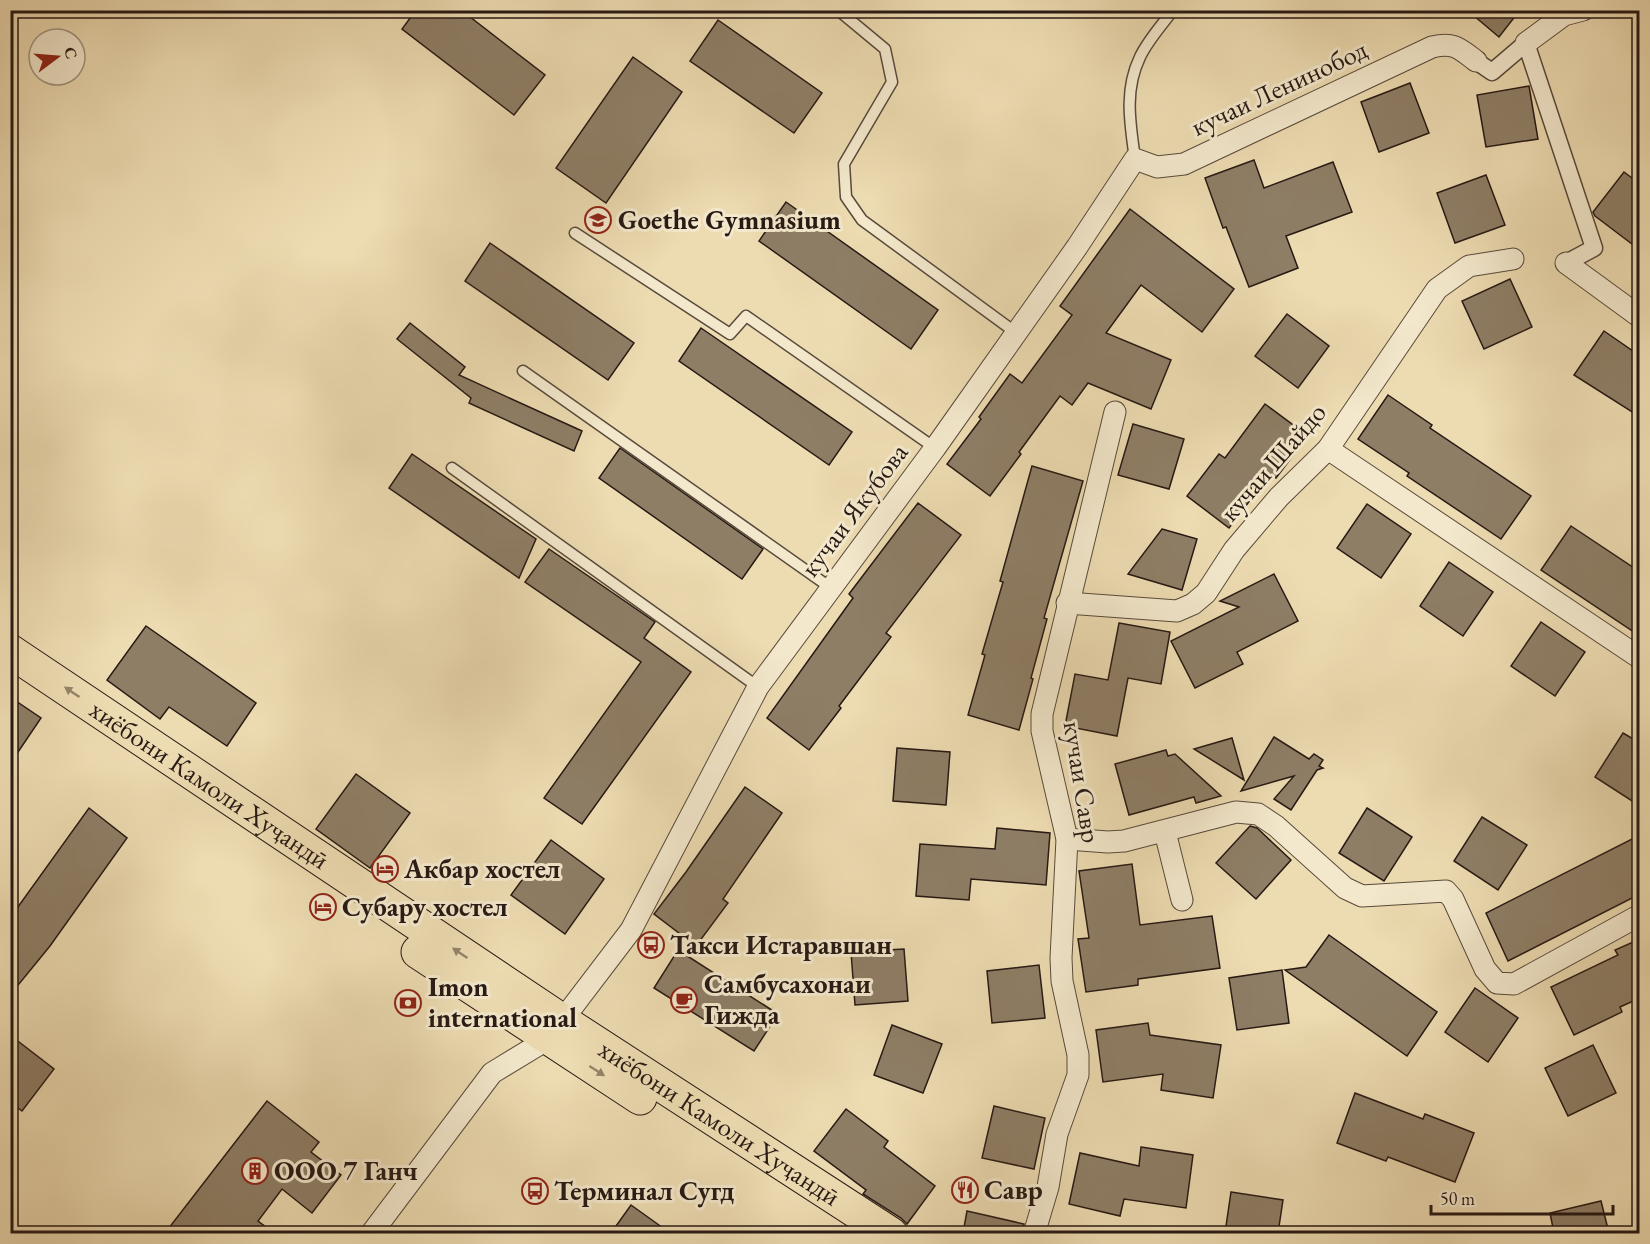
<svg xmlns="http://www.w3.org/2000/svg" width="1650" height="1244" viewBox="0 0 1650 1244" font-family="'EB Garamond',serif">
<style>
.building{fill:#8e7e66;stroke:#271914;stroke-width:1.5}
.lines{fill:none;stroke-linecap:round;stroke-linejoin:round}
.service-casing{stroke:#584a3b;stroke-width:13}
.pedestrian-casing{stroke:#584a3b;stroke-width:19}
.minor-casing{stroke:#584a3b;stroke-width:23}
.primary-casing{stroke:#271914;stroke-width:35}
.service{stroke:#f3e8cc;stroke-width:10}
.pedestrian{stroke:#f3e8cc;stroke-width:16}
.minor{stroke:#f3e8cc;stroke-width:21}
.primary{stroke:#eddbb1;stroke-width:33}
.oneway{fill:#94846a}
.labels{text-anchor:middle;stroke-width:6;stroke-linejoin:round;paint-order:stroke}
.street-label{font-size:27px;fill:#271914;stroke:#f3e8cc}
.poi-label{font-size:27px;font-weight:bold;fill:#271914;stroke:#f3e8cc;text-anchor:start}
</style>
<rect width="100%" height="100%" fill="#eddbb1"/>
<filter id="stains"><feTurbulence type="fractalNoise" baseFrequency=".00333" numOctaves="4"/><feColorMatrix values="0 0 0 0 .2 0 0 0 0 .09 0 0 0 0 .02 0 0 0 .5 -.17"/></filter>
<radialGradient id="worn" r=".72"><stop offset=".6" stop-color="#630" stop-opacity="0"/><stop offset="1" stop-color="#630" stop-opacity=".3"/></radialGradient>
<g class="building">
<path d="M416 10H461L545 75 514 115 402 29Z"/>
<path d="M1467 10H1520L1499 37Z"/>
<path d="M718 20 822 93 794 133 690 61Z"/>
<path d="M633 57 682 92 606 203 556 168Z"/>
<path d="M1410 83 1429 133 1379 152 1361 102Z"/>
<path d="M1529 86 1538 139 1486 147 1477 95Z"/>
<path d="M1254 160 1264 188 1333 162 1352 212 1286 236 1298 268 1249 287 1226 227 1223 228 1205 178Z"/>
<path d="M1624 172 1640 184V250L1595 216 1593 212Z"/>
<path d="M1486 175 1505 225 1455 243 1437 193Z"/>
<path d="M786 202 938 310 911 349 759 241Z"/>
<path d="M1130 209 1234 289 1202 332 1141 285 1106 333 1171 360 1151 409 1088 383 1072 405 1060 396 1019 452 1021 454 990 496 947 464 981 419 979 417 1010 374 1022 383 1072 315 1060 306Z"/>
<path d="M490 243 634 343 608 380 465 281Z"/>
<path d="M1510 279 1532 327 1484 349 1462 301Z"/>
<path d="M1287 314 1329 346 1298 388 1255 356Z"/>
<path d="M410 323 465 367 459 375 582 431 574 451 469 403 471 398 397 339Z"/>
<path d="M701 328 852 432 829 465 679 361Z"/>
<path d="M1604 331 1640 356V417L1574 375Z"/>
<path d="M1388 395 1432 425 1430 428 1531 496 1501 539 1407 476 1409 473 1358 439Z"/>
<path d="M1265 404 1308 436 1276 478 1270 474 1229 528 1187 496 1219 454 1225 458Z"/>
<path d="M1133 424 1184 439 1169 489 1118 475Z"/>
<path d="M620 448 763 549 742 579 599 478Z"/>
<path d="M412 454 536 539 519 578 389 488Z"/>
<path d="M1032 466 1083 481 1044 618 1047 619 1031 678 1033 679 1019 730 968 715 985 655 982 654 1003 582 1000 581Z"/>
<path d="M918 503 961 535 886 633 891 637 839 706 841 708 809 750 767 718 853 598 849 594Z"/>
<path d="M1367 504 1411 534 1381 578 1337 548Z"/>
<path d="M1571 526 1640 572V636L1541 570Z"/>
<path d="M1162 529 1197 539 1182 590 1128 574Z"/>
<path d="M549 549 655 622 644 638 691 672 582 824 544 798 641 662 525 582Z"/>
<path d="M1449 562 1493 592 1463 636 1420 606Z"/>
<path d="M1274 574 1298 621 1237 652 1243 664 1195 688 1171 641 1239 607 1220 601Z"/>
<path d="M1541 622 1585 652 1555 696 1511 666Z"/>
<path d="M1119 623 1170 632 1161 684 1128 678 1117 736 1065 726 1075 674 1108 680Z"/>
<path d="M146 626 256 703 227 746 169 707 160 719 107 680Z"/>
<path d="M10 697 41 718 10 764Z"/>
<path d="M1623 733 1640 743V806L1595 777Z"/>
<path d="M1274 737 1309 759 1314 754 1323 760 1319 766 1323 768 1317 770 1291 810 1274 799 1294 776 1241 791Z"/>
<path d="M1232 738 1244 780 1194 749Z"/>
<path d="M897 748 950 752 946 805 893 801Z"/>
<path d="M1166 750 1168 756 1175 754 1221 796 1196 803 1194 797 1129 815 1115 764Z"/>
<path d="M356 774 410 813 370 868 316 829Z"/>
<path d="M745 787 782 813 723 899 728 903 696 946 654 914 686 872Z"/>
<path d="M89 808 127 838 50 946 10 995V918Z"/>
<path d="M1367 808 1412 837 1384 881 1339 853Z"/>
<path d="M1482 817 1527 845 1498 890 1454 861Z"/>
<path d="M1250 826 1257 828 1291 860 1256 899 1216 863Z"/>
<path d="M997 828 1050 833 1046 885 971 879 969 900 916 896 920 844 995 849Z"/>
<path d="M1640 835V894L1508 961 1486 913Z"/>
<path d="M551 840 604 879 565 934 511 895Z"/>
<path d="M1132 864 1140 925 1212 916 1220 968 1138 979V985L1086 992 1078 939 1089 938 1079 871Z"/>
<path d="M1329 935 1437 1012 1407 1056 1285 970 1306 967Z"/>
<path d="M1640 939V998L1620 1007 1622 1012 1574 1035 1551 987 1618 955 1615 950Z"/>
<path d="M904 949 908 1001 855 1005 851 952Z"/>
<path d="M678 950 778 1014 754 1051 654 988Z"/>
<path d="M1039 965 1045 1018 992 1023 987 971Z"/>
<path d="M1282 970 1289 1023 1237 1030 1229 978Z"/>
<path d="M1475 988 1518 1018 1488 1062 1445 1032Z"/>
<path d="M1148 1023 1150 1035 1221 1045 1213 1098 1161 1090 1163 1074 1103 1082 1096 1030Z"/>
<path d="M892 1025 942 1044 923 1093 874 1075Z"/>
<path d="M10 1035 54 1069 22 1111 10 1102Z"/>
<path d="M1593 1045 1616 1093 1568 1116 1545 1068Z"/>
<path d="M1355 1093 1423 1119 1425 1114 1474 1133 1455 1182 1388 1157 1386 1161 1337 1143Z"/>
<path d="M267 1101 319 1142 311 1152 341 1175 312 1213 282 1189 258 1221 274 1233H165Z"/>
<path d="M994 1106 1045 1118 1034 1169 982 1158Z"/>
<path d="M846 1109 888 1141 884 1147 935 1186 907 1224 901 1218 863 1194 866 1190 814 1151Z"/>
<path d="M1141 1147 1193 1155 1186 1208 1124 1199 1120 1216 1069 1204 1080 1153 1139 1166Z"/>
<path d="M1231 1192 1283 1200 1278 1233H1225Z"/>
<path d="M1601 1201 1609 1233H1554L1550 1213Z"/>
<path d="M631 1205 670 1233H611Z"/>
<path d="M967 1211 1024 1224 1022 1233H963Z"/>
</g>
<g class="lines">
<defs>
<g id="service">
<path d="M838 10 885 49 892 82 844 164 846 197 862 220 1015 332"/>
<path d="M1135 159C1130 123 1124 90 1140 57 1148 40 1162 25 1173 10"/>
<path d="M575 233 730 334 746 316 935 448"/>
<path d="M523 371 831 588"/>
<path d="M452 468 758 687"/>
</g>
<path id="pedestrian" d="M1476 61 1492 72 1526 43 1594 248 1566 263"/>
<g id="minor">
<path d="M1526 43 1564 15 1583 10"/>
<path d="M1566 263 1640 317"/>
<path d="M1328 449 1640 658"/>
<path d="M1067 603 1177 611 1193 604 1206 593 1234 550 1279 497 1328 449 1437 289 1469 266 1513 259"/>
<path d="M1165 832 1182 900"/>
<path d="M1067 839 1108 842 1124 841 1236 812 1258 814 1276 826 1345 888 1362 896 1446 891 1453 899 1485 969 1497 983 1514 984 1640 915"/>
<path d="M371 1234 492 1073 548 1039 631 930 758 687 935 448 1077 247 1135 159 1157 167 1184 164 1432 47C1454 42 1459 48 1476 61"/>
<path d="M1034 1234 1048 1187 1057 1134 1078 1075V1055L1062 981 1061 958 1067 839 1042 731V714L1115 412"/>
</g>
<g id="primary">
<path id="s1" d="M10 651 561 1020 891 1234"/>
<path d="M418 952 640 1098"/>
</g>
</defs>
<use href="#service" class="service-casing"/>
<use href="#pedestrian" class="pedestrian-casing"/>
<use href="#minor" class="minor-casing"/>
<use href="#primary" class="primary-casing"/>
<use href="#service" class="service"/>
<use href="#pedestrian" class="pedestrian"/>
<use href="#minor" class="minor"/>
<use href="#primary" class="primary"/>
</g>
<defs><path id="oneway-solid" d="M-6-.8H1V-3.2L6.5 0L1 3.2V.8H-6Z" transform="scale(1.5)"/></defs>
<g class="oneway">
<use href="#oneway-solid" transform="translate(72 692) rotate(-146)"/>
<use href="#oneway-solid" transform="translate(460 953) rotate(-146)"/>
<use href="#oneway-solid" transform="translate(597 1071) rotate(33)"/>
</g>
<defs>
<symbol id="school-ring" viewBox="-11 -11 22 22"><circle r="9.5" fill="#f3e8cc" stroke="#8f2418" stroke-width="1.5"/><path d="M0-5L7-2L0 1L-7-2ZM-4 1L0 2.5L4 1V4Q0 6-4 4Z" fill="#8f2418"/></symbol>
<symbol id="hotel-ring" viewBox="-11 -11 22 22"><circle r="9.5" fill="#f3e8cc" stroke="#8f2418" stroke-width="1.5"/><path d="M-6-4.5h1.5V1H6V5H4.5V3h-9V5H-6ZM-4 0a1.8 1.8 0 1 1 3.6 0ZM.5 0V-2.5h3Q6-2.5 6 0Z" fill="#8f2418"/></symbol>
<symbol id="bus-ring" viewBox="-11 -11 22 22"><circle r="9.5" fill="#f3e8cc" stroke="#8f2418" stroke-width="1.5"/><path d="M-5-6H5V4H4V6H2V4H-2V6H-4V4H-5ZM-3.5-4V0h7V-4ZM-3.5 1.2v1.5H-2V1.2ZM2 1.2v1.5H3.5V1.2Z" fill="#8f2418"/></symbol>
<symbol id="cafe-ring" viewBox="-11 -11 22 22"><circle r="9.5" fill="#f3e8cc" stroke="#8f2418" stroke-width="1.5"/><path d="M-5.5-4.5H6V0H3Q3 3.5 0 3.5H-2.5Q-5.5 3.5-5.5 0ZM3-3.2v2h1.7v-2ZM-6 4.5H4V6H-6Z" fill="#8f2418"/></symbol>
<symbol id="bank-ring" viewBox="-11 -11 22 22"><circle r="9.5" fill="#f3e8cc" stroke="#8f2418" stroke-width="1.5"/><path d="M-6-4H6V4H-6ZM0-2.3a2.3 2.3 0 1 0 0 4.6a2.3 2.3 0 1 0 0-4.6Z" fill="#8f2418"/></symbol>
<symbol id="building-ring" viewBox="-11 -11 22 22"><circle r="9.5" fill="#f3e8cc" stroke="#8f2418" stroke-width="1.5"/><path d="M-4-6H4V6H1V3H-1V6H-4ZM-2.5-4.3h1.7v1.8h-1.7ZM.8-4.3h1.7v1.8H.8ZM-2.5-1h1.7V.8h-1.7ZM.8-1h1.7V.8H.8Z" fill="#8f2418"/></symbol>
<symbol id="restaurant-ring" viewBox="-11 -11 22 22"><circle r="9.5" fill="#f3e8cc" stroke="#8f2418" stroke-width="1.5"/><path d="M-5-6h1v4h1v-4h1v4h1v-4h1v5L-1.5 .5V6h-2V.5L-5-1ZM5-6V6H3V1.5H1.5Q1.5-4 5-6Z" fill="#8f2418"/></symbol>
</defs>
<g fill-rule="evenodd">
<use href="#school-ring" x="583" y="205" width="30" height="30"/>
<use href="#hotel-ring" x="370" y="854" width="30" height="30"/>
<use href="#hotel-ring" x="308" y="892" width="30" height="30"/>
<use href="#bus-ring" x="636" y="930" width="30" height="30"/>
<use href="#cafe-ring" x="669" y="985" width="30" height="30"/>
<use href="#bank-ring" x="393" y="988" width="30" height="30"/>
<use href="#building-ring" x="240" y="1156" width="30" height="30"/>
<use href="#restaurant-ring" x="950" y="1175" width="30" height="30"/>
<use href="#bus-ring" x="520" y="1176" width="30" height="30"/>
</g>
<g class="labels">
<g class="street-label">
<text transform="translate(1279 88) rotate(-25)" y="9">кучаи Ленинобод</text>
<text transform="translate(1273 462) rotate(-49)" y="9">кучаи Шайдо</text>
<text transform="translate(854 510) rotate(-53)" y="9">кучаи Якубова</text>
<text transform="translate(1082 782) rotate(81)" y="9">кучаи Савр</text>
<text dy="9" stroke="none"><textPath href="#s1" startOffset="240">хиёбони Камоли Хуҷандӣ</textPath></text>
<text dy="9" stroke="none"><textPath href="#s1" startOffset="852">хиёбони Камоли Хуҷандӣ</textPath></text>
</g>
<g class="poi-label">
<text x="618" y="229">Goethe Gymnasium</text>
<text x="404" y="878">Акбар хостел</text>
<text x="342" y="916">Субару хостел</text>
<text x="670" y="954">Такси Истаравшан</text>
<text x="704" y="993">Самбусахонаи<tspan x="704" dy="31">Гижда</tspan></text>
<text x="428" y="996">Imon<tspan x="428" dy="31">international</tspan></text>
<text x="274" y="1180">ООО 7 Ганч</text>
<text x="984" y="1199">Савр</text>
<text x="554" y="1200">Терминал Сугд</text>
</g>
</g>
<rect width="1650" height="1244" fill="none" stroke="#eddbb1" stroke-width="36"/>
<rect x="12" y="12" width="1626" height="1220" fill="none" stroke="#271914" stroke-width="3"/>
<rect x="18" y="18" width="1614" height="1208" fill="none" stroke="#271914" stroke-width="1.5"/>
<g transform="translate(57 57) rotate(74)"><circle r="28" fill="#f3e8cc" stroke="#a19582" stroke-width="1.5"/>
<path d="M0-4.5L10 22L0 15L-10 22Z" fill="#8f2418"/>
<text y="-9" font-size="16" font-weight="bold" text-anchor="middle" fill="#271914">С</text>
</g>
<path d="M1431 1205v9h182v-9" fill="none" stroke="#271914" stroke-width="3"/>
<text x="1440" y="1205" font-size="18" fill="#271914" stroke="#f3e8cc" stroke-width="4.5" paint-order="stroke">50 m</text>
<rect width="100%" height="100%" filter="url(#stains)"/>
<rect width="100%" height="100%" fill="url(#worn)"/>
</svg>
